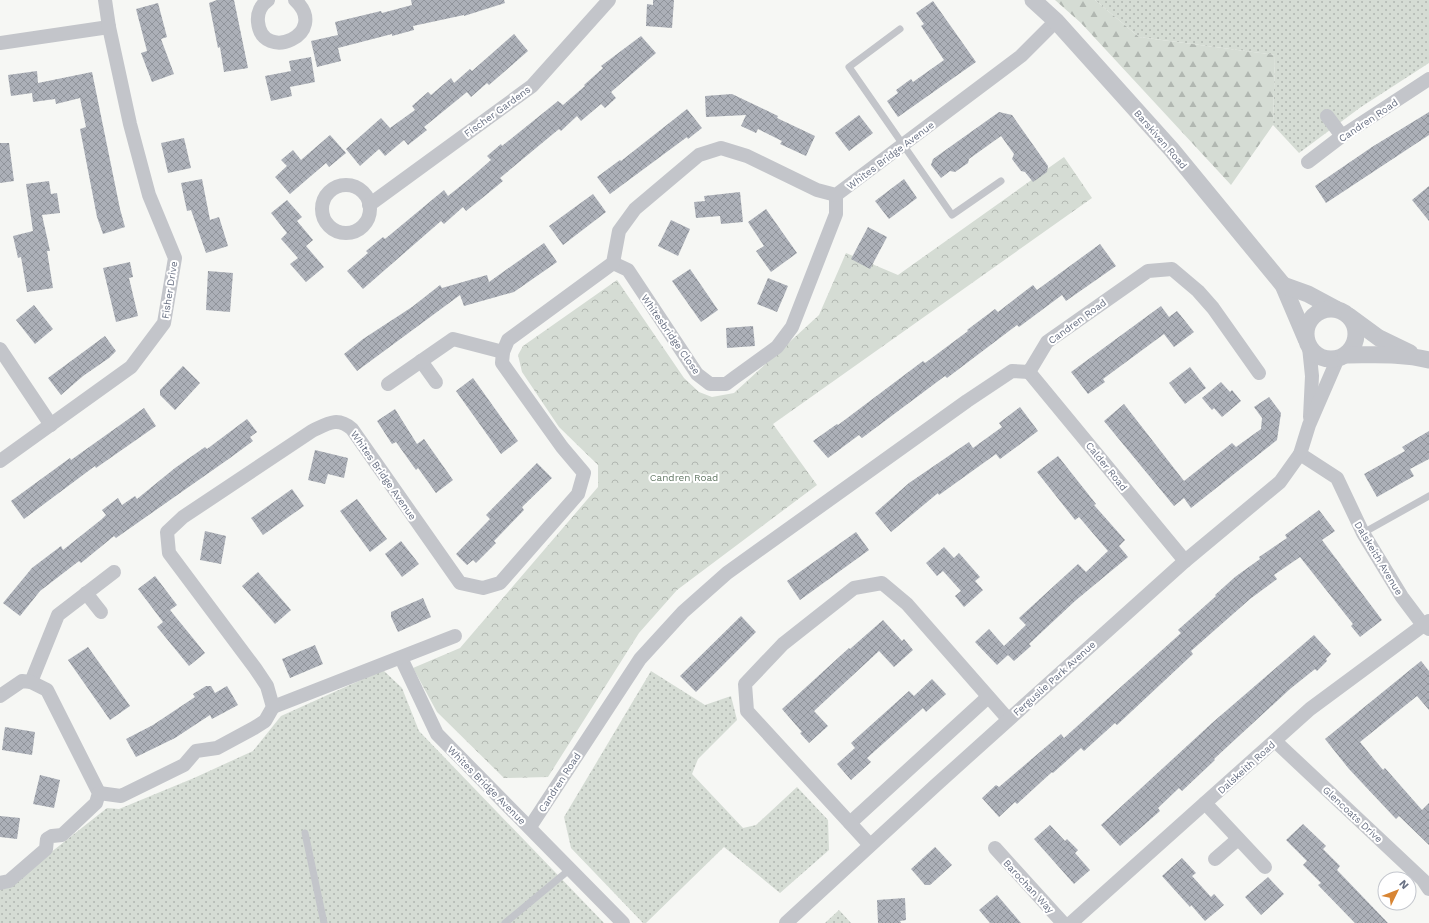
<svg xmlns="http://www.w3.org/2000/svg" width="1429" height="923" viewBox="0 0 1429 923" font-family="'Work Sans',sans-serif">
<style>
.grass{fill:url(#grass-dots)}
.forest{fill:url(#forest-firs)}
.park{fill:url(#park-crowns)}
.building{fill:url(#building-cross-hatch)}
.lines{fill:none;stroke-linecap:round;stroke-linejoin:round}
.service{stroke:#c3c5ca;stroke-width:7}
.minor{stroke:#c3c5ca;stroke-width:14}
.tertiary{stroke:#c3c5ca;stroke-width:17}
.labels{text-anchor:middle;stroke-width:4;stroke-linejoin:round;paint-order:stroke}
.street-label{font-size:10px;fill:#687083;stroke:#fff}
.park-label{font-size:10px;fill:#667b68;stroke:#fff}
</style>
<defs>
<pattern id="grass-dots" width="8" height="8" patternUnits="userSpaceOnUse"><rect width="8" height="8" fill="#d5dcd4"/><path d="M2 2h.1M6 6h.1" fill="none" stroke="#b1b7b1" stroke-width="1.8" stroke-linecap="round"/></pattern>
<pattern id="forest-firs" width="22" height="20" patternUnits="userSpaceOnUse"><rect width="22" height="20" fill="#d5dcd4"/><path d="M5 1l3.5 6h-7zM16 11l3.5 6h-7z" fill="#b1b7b1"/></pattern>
<pattern id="park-crowns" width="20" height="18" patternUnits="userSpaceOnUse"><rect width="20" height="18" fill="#d5dcd4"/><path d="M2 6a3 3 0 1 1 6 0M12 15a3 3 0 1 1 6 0" fill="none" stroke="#b1b7b1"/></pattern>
<pattern id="building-cross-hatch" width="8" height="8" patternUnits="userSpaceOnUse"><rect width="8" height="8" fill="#acb0b8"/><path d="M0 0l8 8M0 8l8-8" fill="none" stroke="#90949b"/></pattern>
</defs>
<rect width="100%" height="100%" fill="#f6f7f4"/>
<g class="grass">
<path d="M1095 0H1429V63L1361 107 1299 153 1273 125 1275 55 1139 37Z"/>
<path d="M383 670 402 688 419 731 604 923H0V888L7 887 107 808 119 809 194 778 253 751 281 716Z"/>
<path d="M651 671 705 705 731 696 737 720 698 759 692 774 743 828 756 825 797 787 828 820 829 850 780 893 724 847 646 923H643L571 848 564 817Z"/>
<path d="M839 910 851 923H825Z"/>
</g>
<path class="forest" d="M1055 0H1095L1139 37 1275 55 1273 125 1231 185 1081 23Z"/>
<path class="park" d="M1064 157 1092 198 773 424 817 485 677 590 639 633 548 777 504 778 437 712 413 668 460 648 598 487V465L559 427 522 372 518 355 523 346 617 280 684 378 699 392 712 397 734 393 819 315 846 253 898 275Z"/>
<g class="building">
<path d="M217 0H234L248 68 224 72 220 47 218 48 209 3Z"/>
<path d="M411 0H504L505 3 464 16V15L413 26 414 30 392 36V34L338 48 341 61 317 67 311 41 338 35 335 22 381 11 382 13 412 5Z"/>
<path d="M653 0H674L672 28 646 26 647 4 653 5Z"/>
<path d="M933 1 976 62 898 117 887 101 898 93 896 90 911 79 913 82 944 60 921 26 924 24 916 13Z"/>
<path d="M158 3 167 37 161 39 174 74 152 82 141 53 147 51 136 9Z"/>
<path d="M514 34 528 51 489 85 487 83 471 97 467 92 424 127 427 130 408 145 404 140 385 156 379 149 360 166 346 149 381 118 390 128 415 110 412 106 428 92 431 95 451 78 454 83 470 69 472 71Z"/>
<path d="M641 36 656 53 611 92 616 98 605 108 601 104 581 121 577 116 561 131 559 129 500 178 503 181 486 195 466 211 463 207 444 224 441 221 363 289 347 271 368 253 366 251 383 237 385 239 444 190 448 196 468 180 491 160 487 156 501 144 502 146 558 101 563 105 585 86 584 85 603 68 601 66Z"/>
<path d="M311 57 315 82 290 87 292 96 271 101 265 76 291 71 289 61Z"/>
<path d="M37 71 38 83 92 72 120 209 125 227 103 234 97 217 80 129 86 127 80 98 56 104 55 99 33 102 32 93 11 96 8 75Z"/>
<path d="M732 94 778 116 777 118 815 136 806 156 780 144 782 141 758 129 756 133 741 126 746 115 706 117 705 96Z"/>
<path d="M687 109 702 128 688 139 687 137 610 194 597 177 620 160 621 161Z"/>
<path d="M999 112 1012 115 1048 166 1047 172 1033 182 1025 172 1021 171 1012 159 1014 154 1001 136 969 159 968 163 955 172 950 171 941 178 931 165 933 159Z"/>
<path d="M1429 112V135L1326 203 1315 186 1372 147Z"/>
<path d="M859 115 873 133 849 151 835 133Z"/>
<path d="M330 135 346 153 329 167 326 163 290 194 275 177 287 166 281 160 293 150 301 160Z"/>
<path d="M184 138 191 168 168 173 161 143Z"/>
<path d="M0 143H9L14 181 0 183Z"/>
<path d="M202 179 210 220 219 217 228 246 206 253 191 210 187 211 181 183Z"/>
<path d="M904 179 917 198 889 219 875 201Z"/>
<path d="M49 181 51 194 57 193 60 213 42 215 50 251H47L53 288 27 292 21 257 18 258 13 236 33 231 26 184Z"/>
<path d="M1429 186V221L1412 200Z"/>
<path d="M740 192 743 222 721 224 720 216 696 218 694 202 705 201 704 196Z"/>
<path d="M593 194 606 212 563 245 549 226Z"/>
<path d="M287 200 302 217 297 221 313 240 306 246 324 267 306 282 290 264 298 258 281 239 287 233 271 213Z"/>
<path d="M766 209 797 253 771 272 756 251 764 246 748 222Z"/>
<path d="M671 220 690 229 678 256 658 246Z"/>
<path d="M868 227 887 237 870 269 851 259Z"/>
<path d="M544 243 557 262 514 292 464 306 460 295 357 371 344 354 363 339 412 307 440 285 442 288 487 275 489 282Z"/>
<path d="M1100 244 1116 266 1066 301 1062 295 1019 327 1017 325 947 378 945 376 862 438 859 435 828 458 813 441 837 424 838 425 923 361 925 363 968 331 967 330 995 309 998 312 1033 285 1037 290Z"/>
<path d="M130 262 133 277 129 278 138 316 116 322 103 268Z"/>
<path d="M690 269 718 310 701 322 672 281Z"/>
<path d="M208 271 233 273 230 312 206 310Z"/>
<path d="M768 278 788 286 777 312 757 304Z"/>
<path d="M34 305 53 329 35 344 16 320Z"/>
<path d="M1161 306 1169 317 1177 311 1194 332 1174 347 1164 334 1103 379 1105 382 1088 394 1071 372Z"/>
<path d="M753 326 755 346 727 348 726 328Z"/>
<path d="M105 336 116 351 109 358 83 376 61 395 48 378Z"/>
<path d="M183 366 200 383 175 410 160 395V390Z"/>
<path d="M1190 367 1206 388 1185 404 1169 383Z"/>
<path d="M473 378 518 441 501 454 456 391Z"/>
<path d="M1221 382 1230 392 1232 390 1241 401 1222 417 1214 408 1212 410 1202 398Z"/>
<path d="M1269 397 1281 413 1277 440 1191 508 1184 498 1174 506 1104 421 1124 404 1184 481 1232 443 1236 447 1261 429 1262 418 1254 407Z"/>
<path d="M1020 407 1038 431 1000 459 996 454 939 495 938 493 891 532 875 513 909 483 969 442 973 448 1002 427 999 423Z"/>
<path d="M144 408 156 426 96 468 95 466 24 519 11 501 70 458 71 460Z"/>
<path d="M395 409 417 444 424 439 453 480 436 493 418 468 416 470 396 442 392 444 377 421Z"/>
<path d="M247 419 257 432 250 437 253 441 230 458 116 538 114 536 81 563 79 561 40 591 20 616 3 603 32 568 61 546 63 550 102 519 106 515 102 510 118 498 122 505 135 496 137 499 175 468 205 447 207 449Z"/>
<path d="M1429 431V459L1410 469 1414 476 1377 497 1364 474 1405 451 1402 447Z"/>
<path d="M315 450 348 458 344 478 328 474 325 484 308 480Z"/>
<path d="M1058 456 1096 504 1094 505 1125 540 1119 546 1128 557 1075 601 1029 644 1031 646 1014 661 1008 655 997 665 975 642 989 629 1004 646 1026 625 1019 618 1078 564 1086 572 1108 551 1079 517 1075 520 1037 472Z"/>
<path d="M537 463 552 478 522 507 524 510 494 541 496 543 476 563 473 560 467 565 456 554 490 519 486 515Z"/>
<path d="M292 489 304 506 263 535 251 518Z"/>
<path d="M357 499 387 539 370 552 340 511Z"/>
<path d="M1319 510 1335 531 1322 540 1382 620 1360 637 1351 626 1353 624 1300 557 1274 575 1277 579 1250 599 1191 651 1193 654 1117 725 1115 723 1084 751 1081 748 1053 773 1052 772 1017 804 1015 802 999 817 982 798 996 785 999 787 1061 734 1064 738 1181 633 1178 630 1216 596 1215 595 1235 577 1260 559 1259 557 1287 538 1285 535Z"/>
<path d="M205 531 226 536 221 564 200 560Z"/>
<path d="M856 532 869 550 800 600 787 581Z"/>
<path d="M401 541 419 564 402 577 385 554Z"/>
<path d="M944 547 954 558 959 553 980 577 975 581 983 590 964 607 955 596 961 591 943 571 937 576 926 563Z"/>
<path d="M258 572 291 610 275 624 242 586Z"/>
<path d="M155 576 177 605 170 610 205 653 189 666 157 627 163 622 138 589Z"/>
<path d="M423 598 431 617 398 632 391 617V612Z"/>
<path d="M741 616 756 632 696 692 680 676Z"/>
<path d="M883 620 902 641 904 639 913 650 894 667 879 651 814 711 828 726 809 743 800 733 802 732 782 709 849 648 850 649Z"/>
<path d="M1314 635 1331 654 1326 659 1327 661 1317 671 1315 669 1290 689 1214 759 1215 760 1182 791 1179 788 1158 808 1160 811 1120 846 1101 825 1212 723Z"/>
<path d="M315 645 323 664 290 678 282 659Z"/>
<path d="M88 647 130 706 110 720 68 660Z"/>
<path d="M1421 661 1429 671V710L1417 696 1360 742 1383 770 1385 768 1422 810 1429 803V845L1399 816 1396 819 1349 769 1325 739Z"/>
<path d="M932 679 946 694 926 712 923 708 867 758 871 762 851 780 837 764 855 748 851 743 909 691 914 696Z"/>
<path d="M206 686H211L215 693 227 686 238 705 212 719 210 715 175 738 136 757 126 739 153 725 195 697 193 694Z"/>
<path d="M5 727 35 732 32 755 2 750Z"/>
<path d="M40 775 60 780 54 808 33 804Z"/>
<path d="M0 816 20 818 17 839 0 837Z"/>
<path d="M1303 824 1326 846 1323 849 1340 866 1337 870 1388 923H1355L1318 885 1321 883 1303 865 1307 861 1286 840Z"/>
<path d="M1050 825 1065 841 1067 839 1078 850 1075 853 1090 870 1074 884 1034 839Z"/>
<path d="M935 847 952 865 930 885H925L911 869Z"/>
<path d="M1182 858 1196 873 1192 876 1211 897 1214 894 1224 905 1205 921 1191 905 1190 907 1162 876Z"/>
<path d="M1268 877 1284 894 1261 915 1245 897Z"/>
<path d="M997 895 1021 923H990L979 910Z"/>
<path d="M905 898 906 920 900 921 901 923H878L877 900Z"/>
</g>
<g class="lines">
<g class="service">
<path d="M900 29 849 67 952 215 1001 181"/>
<path d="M1363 533 1429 496"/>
<path d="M305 833 324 923"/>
<path d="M505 923 569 870"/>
</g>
<g class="minor">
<path d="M268 0C261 5 257 13 258 22 262 64 331 34 295 0"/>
<path d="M0 43 109 27"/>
<path d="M1327 116 1342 136"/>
<path d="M1308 162 1342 136 1429 79"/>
<circle cx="346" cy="209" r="24"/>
<path d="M369 205 532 86 609 0"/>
<path d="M613 263 628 270 697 374 710 384H726L734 378 777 347 792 327 836 214V195"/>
<path d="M1309 347 1312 376 1310 417"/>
<path d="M0 349 51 425"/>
<path d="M421 361 436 382"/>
<path d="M1029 372 1185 561"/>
<path d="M388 384 453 339 503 352"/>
<path d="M1300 454 1337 478 1363 533 1402 597 1423 625 1429 629"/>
<path d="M0 461 131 367 164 323 175 258 149 195 130 124 109 27 105 0"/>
<path d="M86 593 101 612"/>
<path d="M401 658 437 734 623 923"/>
<path d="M31 682 58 615 114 572"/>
<path d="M0 696 22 681 31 682 47 690 99 793 96 803 62 835 52 836 47 839 46 849 9 881 0 883"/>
<path d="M273 707 455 636"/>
<path d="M1275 741 1423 880 1429 889"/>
<path d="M99 793 121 796 184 765 196 751 217 748 254 728 265 721 273 707 267 686 255 668 169 553 167 532 183 517 312 431C327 424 337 416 352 429L460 583 483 588 500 583 578 494 584 473 562 447 502 363 503 352 508 340 613 263 619 231 635 209 699 155 721 148 747 156 817 190 836 195 1021 56 1056 21"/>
<path d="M1205 803 1265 867"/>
<path d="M850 823 988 697"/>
<path d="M530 827 640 659 683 612 727 573 967 401 1012 371 1029 372 1047 342 1148 271 1172 269 1198 291 1213 308 1259 373"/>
<path d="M870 845 747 711 745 684 783 644 854 588 882 583 907 604 1008 719"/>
<path d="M995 848 1063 923"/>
<path d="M1215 859 1238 839"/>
<path d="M786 923 936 785 1185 561 1280 482 1300 454 1309 425 1338 358"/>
<path d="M1071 923 1310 709 1429 621"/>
</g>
<g class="tertiary">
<path d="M1033 0 1056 21 1172 150 1283 285 1306 339"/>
<path d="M1283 285 1308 294 1336 309"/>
<circle cx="1331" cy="334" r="25"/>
<path d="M1349 316 1379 338 1410 353"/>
<path d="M1346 355C1374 355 1402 353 1429 360"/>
</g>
</g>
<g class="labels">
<g class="street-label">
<text transform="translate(497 111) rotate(-36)" y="4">Fischer Gardens</text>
<text transform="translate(1368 120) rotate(-34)" y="4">Candren Road</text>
<text transform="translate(1161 139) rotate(49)" y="4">Barskiven Road</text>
<text transform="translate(890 155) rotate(-37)" y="4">Whites Bridge Avenue</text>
<text transform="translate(169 290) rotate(-81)" y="4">Fisher Drive</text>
<text transform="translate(1077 321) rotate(-36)" y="4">Candren Road</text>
<text transform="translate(671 334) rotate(55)" y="4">Whitesbridge Close</text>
<text transform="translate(1107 466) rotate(51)" y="4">Calder Road</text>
<text transform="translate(384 475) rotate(55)" y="4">Whites Bridge Avenue</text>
<text transform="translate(1379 558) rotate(59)" y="4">Dalskeith Avenue</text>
<text transform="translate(1054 678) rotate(-42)" y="4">Ferguslie Park Avenue</text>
<text transform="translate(1246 767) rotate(-42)" y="4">Dalskeith Road</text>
<text transform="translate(559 782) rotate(-57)" y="4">Candren Road</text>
<text transform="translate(487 785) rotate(45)" y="4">Whites Bridge Avenue</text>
<text transform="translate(1353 814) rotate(43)" y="4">Glencoats Drive</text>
<text transform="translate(1029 886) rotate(47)" y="4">Barochan Way</text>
</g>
<g class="park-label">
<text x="684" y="481">Candren Road</text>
</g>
</g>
<g transform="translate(1397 891) rotate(47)"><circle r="19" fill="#ffffff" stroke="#c3c6cd"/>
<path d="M0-3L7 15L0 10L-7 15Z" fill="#d88533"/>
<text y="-6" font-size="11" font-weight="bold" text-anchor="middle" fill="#687083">N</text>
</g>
</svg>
